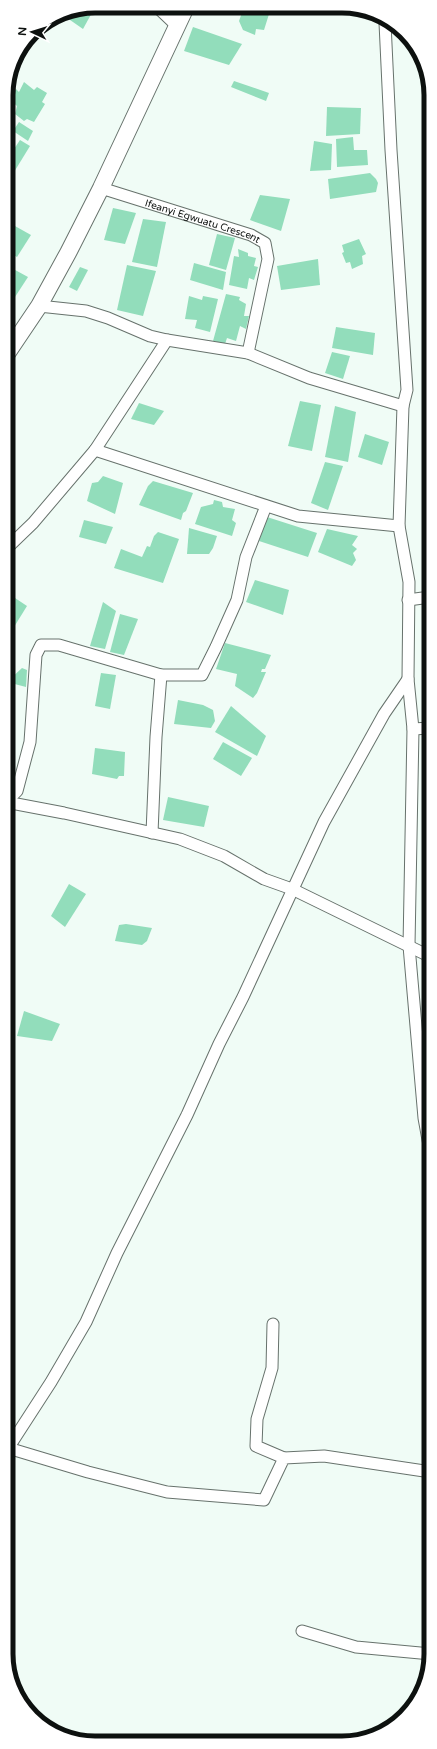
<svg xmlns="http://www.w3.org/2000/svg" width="437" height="1749" viewBox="0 0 437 1749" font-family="'Varela Round',sans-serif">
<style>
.building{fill:#92ddbb}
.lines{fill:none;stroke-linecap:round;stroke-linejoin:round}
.minor-casing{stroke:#67726c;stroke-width:13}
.secondary-casing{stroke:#67726c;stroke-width:18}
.minor{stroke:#fff;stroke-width:11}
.secondary{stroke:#fff;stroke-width:16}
.labels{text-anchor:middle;stroke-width:3;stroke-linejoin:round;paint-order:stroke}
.street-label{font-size:10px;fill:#0d110f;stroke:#fff}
.rim{fill:none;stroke:#0d110f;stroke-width:5}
</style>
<rect width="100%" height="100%" fill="#f0fcf6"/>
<g class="building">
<path d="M90 7 94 9 83 29 60 13Z"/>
<path d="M244 7H262L270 11 264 30 256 29 255 35 243 30 239 21Z"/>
<path d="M193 27 242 44 229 65 184 51Z"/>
<path d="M424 70 430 83V86L425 87 421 85 420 74H424Z"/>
<path d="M234 81 269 93 266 101 231 87Z"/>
<path d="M24 82 34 90 37 87 47 93 42 102 45 104 34 122 27 119 24 121 15 114 17 106 10 100 16 89 19 92Z"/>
<path d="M327 107 361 108 360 134 326 136Z"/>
<path d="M19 122 33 131 28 141 13 131Z"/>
<path d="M353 137 354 150H367L368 165 337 167 336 139Z"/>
<path d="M20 140 30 146 11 177 6 173V161Z"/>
<path d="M314 141 332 144 331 170 310 171Z"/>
<path d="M370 173 376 179 378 183 376 192 330 199 328 179Z"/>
<path d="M260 195 290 199 281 231 250 220Z"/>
<path d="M113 208 136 213 125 244 104 240Z"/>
<path d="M143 219 166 222 157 267 132 262Z"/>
<path d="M6 221 31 235 17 257 6 251Z"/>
<path d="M217 234 235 238 226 270 209 265Z"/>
<path d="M359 239 366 254 362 256 363 264 352 269 350 262 346 263 342 253 344 252 342 245Z"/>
<path d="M238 249 248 253V256L256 258 254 266 258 267 254 280 249 278 247 289 229 285 234 256 239 257Z"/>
<path d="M318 259 320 285 281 290 277 266Z"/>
<path d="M194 263 226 272 223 290 190 280Z"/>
<path d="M6 265 28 277 15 297 6 292Z"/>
<path d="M127 265 156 271 143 316 117 310Z"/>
<path d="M80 267 88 270 77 291 69 287Z"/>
<path d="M226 294 240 297 239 300 246 304 244 316H249L246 329 240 326 236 341 227 338 225 344 213 341Z"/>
<path d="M189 296 202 300 203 296 218 299 210 332 195 328 197 320 185 319Z"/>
<path d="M336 327 375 333 373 355 332 348Z"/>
<path d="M332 352 350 356 343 379 325 373Z"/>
<path d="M300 401 321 405 312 451 288 446Z"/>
<path d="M139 403 164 411 154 425 131 419Z"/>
<path d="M335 406 356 412 348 462 325 457Z"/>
<path d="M365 434 389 442 382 465 358 457Z"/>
<path d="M325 462 343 466 328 510 311 503Z"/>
<path d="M103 476 123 483 115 514 87 501 92 483 98 482Z"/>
<path d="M153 481 193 493 186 511 183 513 181 520 139 505 148 486Z"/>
<path d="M214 500 222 502 223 507 235 509 232 520 236 523 232 536 195 524 201 507 213 504Z"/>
<path d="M267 517 317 533 308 557 259 541Z"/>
<path d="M84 520 113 527 106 544 79 537Z"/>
<path d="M189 528 217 536 213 548 209 554H187Z"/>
<path d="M327 529 358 536 352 545 357 549 353 553 356 560 352 566 318 552Z"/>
<path d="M158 532 179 539 163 583 114 568 121 549 142 557 147 546 150 547 154 536Z"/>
<path d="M255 580 289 590 283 615 246 602Z"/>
<path d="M6 592 27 606 14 627 6 622Z"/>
<path d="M103 602 116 611 105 649 90 646Z"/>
<path d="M120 614 138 619 124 655 110 652Z"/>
<path d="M225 643 271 655 265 669H262L261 672H266L257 693 253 698 235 686 237 674 216 669Z"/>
<path d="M22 668 27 670 26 687 7 682Z"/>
<path d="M101 673 116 675 110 709 95 706Z"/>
<path d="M178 700 203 705 213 710 215 721 211 728 174 724Z"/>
<path d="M231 706 266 736 257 756 215 732Z"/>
<path d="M6 729 11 730 7 750H6Z"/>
<path d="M223 742 252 758 241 776 213 759Z"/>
<path d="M95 748 125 752 124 776H119L117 779 92 774Z"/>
<path d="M168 797 209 806 204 827 163 820Z"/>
<path d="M69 884 86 894 65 927 51 916Z"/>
<path d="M126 924 152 928 147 941 142 945 115 941 119 925Z"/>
<path d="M7 973 15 977 9 990 7 989Z"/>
<path d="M24 1011 60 1024 52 1041 17 1036Z"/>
</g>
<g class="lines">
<defs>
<g id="minor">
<path d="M156 6 177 26"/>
<path d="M385 23 391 150 407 390 403 406 399 526 409 582 408 679 413 729 409 946 424 1118 431 1156"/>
<path id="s1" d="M101 188 251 235 265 243 268 259 248 353"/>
<path d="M39 306 86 311 108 318 150 336 167 340 248 353 309 378 403 406"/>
<path d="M95 450 298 516 399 526"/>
<path d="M6 549 33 523 95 450 167 340"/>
<path d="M408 600 430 597"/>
<path d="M413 729 430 728"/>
<path d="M6 802 17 791 30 742 36 655 41 645H59L161 675H202L216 647 237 600 246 557 266 506"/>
<path d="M6 802 64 813 180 839 224 856 264 879 292 889 431 957"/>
<path d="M152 833 156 737 161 675"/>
<path d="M273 1324 272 1368 257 1419 256 1446 284 1458"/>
<path d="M8 1448 88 1472 167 1492 264 1500 284 1458 324 1456 431 1472"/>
<path d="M7 1450 51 1382 86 1322 117 1253 187 1115 219 1044 243 997 324 822 384 714 408 679"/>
<path d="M302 1631 356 1647 431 1654"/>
</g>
<path id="secondary" d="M6 355 39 306 68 253 101 188 186 7"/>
</defs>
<use href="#minor" class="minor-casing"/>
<use href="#secondary" class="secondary-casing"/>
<use href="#minor" class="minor"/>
<use href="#secondary" class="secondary"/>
</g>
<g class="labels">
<g class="street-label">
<text dy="4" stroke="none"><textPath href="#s1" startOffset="107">Ifeanyi Egwuatu Crescent</textPath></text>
</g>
</g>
<path d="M0 0H437V1749H0ZM95 13H342A82 82 0 0 1 424 95V1654A82 82 0 0 1 342 1736H95A82 82 0 0 1 13 1654V95A82 82 0 0 1 95 13Z" fill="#fff" fill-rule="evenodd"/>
<path class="rim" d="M95 13H342A82 82 0 0 1 424 95V1654A82 82 0 0 1 342 1736H95A82 82 0 0 1 13 1654V95A82 82 0 0 1 95 13Z"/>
<g transform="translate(32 32) rotate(274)" stroke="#ffffff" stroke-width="3" paint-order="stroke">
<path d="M0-3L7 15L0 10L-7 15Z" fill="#0d110f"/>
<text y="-6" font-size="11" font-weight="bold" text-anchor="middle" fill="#0d110f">N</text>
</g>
</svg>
